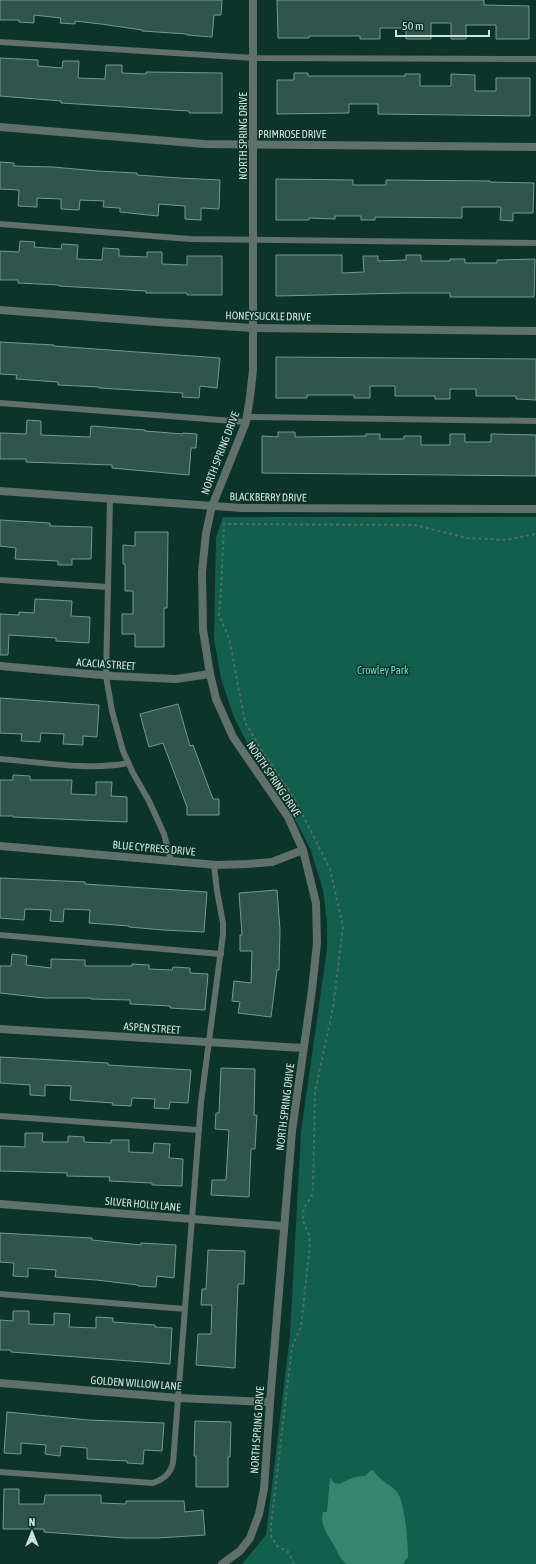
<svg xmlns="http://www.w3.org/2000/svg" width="536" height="1564" viewBox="0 0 536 1564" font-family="'Asap Condensed',sans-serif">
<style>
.green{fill:#135f4d}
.water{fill:#37856f}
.building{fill:#30564b;stroke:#739a8d}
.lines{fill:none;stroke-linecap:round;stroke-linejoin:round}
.path{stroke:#4e6f66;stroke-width:2;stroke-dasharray:3 3;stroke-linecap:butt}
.service{stroke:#60706b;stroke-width:6}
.minor{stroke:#60706b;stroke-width:8}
.tertiary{stroke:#60706b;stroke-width:8}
.labels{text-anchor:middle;stroke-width:3;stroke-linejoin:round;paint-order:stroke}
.street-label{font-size:11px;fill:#cee3db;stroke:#0d342a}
.park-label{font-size:11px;fill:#69d9ba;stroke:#0d342a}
</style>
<rect width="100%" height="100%" fill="#0d342a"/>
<path class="green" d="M223 517H536V1564H242L266 1535 290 1335 301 1132 327 949V921L323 890 310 848 273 778 250 749 233 715 221 678 214 639 216 537Z"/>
<path class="water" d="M371 1470 374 1471C379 1480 390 1484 397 1492 405 1502 408 1543 408 1557L403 1564H347C339 1560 338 1551 333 1544 327 1533 320 1526 323 1512H327L330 1478 334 1483 340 1484C347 1479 357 1476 365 1476Z"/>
<g class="building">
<path d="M0 0H222L221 15H214L212 37 187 35V34L142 31V30L101 24 75 21V24L60 23 61 18 34 15V23L19 22V20H0Z"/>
<path d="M277 0H484V5L529 6V39H496V25H466V39H451V23H431V39H406V28H380V39H360V36H309V38H278Z"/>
<path d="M0 58 38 60V66L62 68 63 61H79L78 78 105 79 106 65H122V73L146 74V72L222 73V113H189V111L61 103V101L0 96Z"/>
<path d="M294 73H308V76H405V74H420V86H451V74L475 75V91H496V78H530V116L378 114V104H349V113L277 114V80H294Z"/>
<path d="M0 162 14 163V166L53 167 97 171 137 173V175L179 178 220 180 219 209 201 208V220L185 219V206L159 204 158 216 120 212V208L103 207 104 201 80 200 79 210 61 209V199L37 198V207L18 206 19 190 0 189Z"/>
<path d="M276 179 353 180V185H386V180L490 181V182L534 183 533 213H513V221L500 220 501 207H462V218L375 217V220H361V216H335V219L309 218V220H276Z"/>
<path d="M20 241 35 242 34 247 61 249 62 244 78 245 77 259 102 260 103 248 119 249V256L147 257V252H162V264L187 265V256H222V295H187V293H146V291L59 286V285L18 283V280H0V251L19 252Z"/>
<path d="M276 255H342V273L364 272 363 256H378V261L406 260V255H421V261H450V259H465V263H497V260L535 259 534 297H450V293H406L276 296Z"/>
<path d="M0 342 54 345V346L220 358 217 388 200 386 199 398 182 397 183 393 99 388V387L58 385V382L16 379 17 375 0 374Z"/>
<path d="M276 357 536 359V400L516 399V396H476V389H450V399H435V396H395V386H370V398H354V395H307V398H276Z"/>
<path d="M27 420 41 421V435L90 437 91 426 145 430V431L183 434V433L197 434 196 448H191L189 475 112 468V465L26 462V459H0V433L26 434Z"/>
<path d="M278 432H295V437L366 436V434H380V439H404V436H421V445H450V434H465V442H491V434L536 435V476L262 473V436L278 437Z"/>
<path d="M0 520 50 523V526L92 527 91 559H72V565H58V561L15 559 16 548 0 546Z"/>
<path d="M135 532H168L167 608H164V647H135V634H122V614H133V591H125V564H123V545L135 546Z"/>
<path d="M35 599 72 601 71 616 90 617 89 643 56 641V638L9 635 8 655H0V614L19 615V612L34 613Z"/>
<path d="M0 698 99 705 97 737 83 736V745L63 744 64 734 41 733 40 742 21 741 22 734 0 733Z"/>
<path d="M178 704 190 746 193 745 213 799H219V815H187V807L163 743 149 747 140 714Z"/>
<path d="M13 775 30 776V780H72L71 794 96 795V782H112L111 796 127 797V822L13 817V816H0V780H13Z"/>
<path d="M0 878 85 882V884L207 892 204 932 163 930 129 927V926L89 923 90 910 64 909 63 922 50 921 51 910 25 909 24 920 0 918Z"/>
<path d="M277 890 280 930 279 970H277L271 1017 238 1013 240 1002 232 1001 234 981 251 983 252 951H240V935H242L239 893Z"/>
<path d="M12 954 27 956 26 965 51 968V959L85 960V966H132V964L149 965V969L172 970 173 967 190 968V973L208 974 205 1010 170 1008V1006L130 1004V1000L91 999V998H44L0 993V966H11Z"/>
<path d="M0 1057 108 1063V1065L191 1070 188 1103 170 1102 169 1109 154 1108 155 1099 132 1098 131 1106 112 1105 113 1103 70 1100 71 1086 45 1085V1096L30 1095V1085L0 1083Z"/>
<path d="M221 1068 255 1069 254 1115H257L255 1149H251L249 1197 211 1195 212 1180H226L227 1162 229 1130 215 1129 216 1113H219Z"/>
<path d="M25 1133H43L42 1142H68V1136L84 1137V1142L111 1143V1140H129V1152L153 1153 154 1143 170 1144 169 1158 183 1159 182 1186 152 1185V1183L109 1181 110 1177 67 1176V1173L0 1171V1146L25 1147Z"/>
<path d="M0 1233 92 1238V1240L141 1245V1243L176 1245 174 1278 157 1276 156 1287 138 1286V1285L96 1280 55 1277 56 1270 28 1268V1277L13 1276 14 1263 0 1262Z"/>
<path d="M208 1250 245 1251 244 1284H238L235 1368 196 1365 198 1334H211L212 1305H201L202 1289H206Z"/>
<path d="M13 1311H29V1324L54 1325V1313L70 1314 69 1327 96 1328V1317L113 1318V1322L155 1325V1327L172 1328 170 1364 11 1352V1350H0V1320L13 1321Z"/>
<path d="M7 1412 88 1420 164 1423 162 1451 144 1450 143 1464 127 1463V1461L87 1459V1448L61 1446 60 1456 45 1454 46 1445 21 1443V1454L4 1453Z"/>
<path d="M195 1421 231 1422 230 1457H228V1487H196V1456H194Z"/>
<path d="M4 1489H19V1504H44L45 1495H101V1503L126 1504V1501H184L185 1512 203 1510 205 1535 158 1538H125L44 1532V1529H3Z"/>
</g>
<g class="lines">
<path class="path" d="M294 1564 288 1552 277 1546 271 1536V1525L292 1347 301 1327 310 1244 309 1235 303 1221V1212L306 1204 311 1198 313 1189 315 1092 333 1008 343 927 330 869 295 800 259 746 245 722 229 638 219 615 221 591 224 524 415 525 467 538 506 540 536 534"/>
<g class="service">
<path d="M0 42 254 58 536 59"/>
<path d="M0 224 190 239 536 243"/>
<path d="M0 403 246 422"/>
<path d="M247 417 536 421"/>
<path d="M110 499 106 676 112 711 123 751 133 773 149 801 164 834 171 861"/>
<path d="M0 580 108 587"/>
<path d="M0 759C40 762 90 771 128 763"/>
<path d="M0 935 221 954"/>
<path d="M0 1116 199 1130"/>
<path d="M0 1294 185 1309"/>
<path d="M0 1472 153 1483C164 1479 170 1474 173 1463L201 1102 223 934V923L217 891 214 865"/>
</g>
<g class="minor">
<path d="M0 127 204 144 536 147"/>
<path d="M0 310 157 322 253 328 536 331"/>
<path d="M0 491 242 508 536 509"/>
<path d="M0 666 113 676 176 679 210 674"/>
<path d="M0 846 217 865 247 864 272 862 303 850"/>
<path d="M0 1029 303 1048"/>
<path d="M0 1204 283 1226"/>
<path d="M0 1383 178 1398 270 1402"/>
</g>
<path class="tertiary" d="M222 1564 240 1551 250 1538 259 1514 264 1489 270 1402 292 1131 312 990 317 943 316 903 303 850 288 817 233 737 216 699 210 674 203 630 202 572 206 533 212 506 217 494 246 422 250 397 253 370V0"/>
</g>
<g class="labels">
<g class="street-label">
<text x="292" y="138">PRIMROSE DRIVE</text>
<text transform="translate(243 136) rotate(-90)" y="4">NORTH SPRING DRIVE</text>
<text transform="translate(268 316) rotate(1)" y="4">HONEYSUCKLE DRIVE</text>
<text transform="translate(220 453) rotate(-69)" y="4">NORTH SPRING DRIVE</text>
<text transform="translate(268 497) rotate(1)" y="4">BLACKBERRY DRIVE</text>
<text transform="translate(106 664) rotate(4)" y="4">ACACIA STREET</text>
<text transform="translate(274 779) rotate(56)" y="4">NORTH SPRING DRIVE</text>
<text transform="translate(154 848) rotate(5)" y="4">BLUE CYPRESS DRIVE</text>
<text transform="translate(152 1028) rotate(4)" y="4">ASPEN STREET</text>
<text transform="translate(285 1107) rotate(-83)" y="4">NORTH SPRING DRIVE</text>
<text transform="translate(143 1204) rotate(5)" y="4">SILVER HOLLY LANE</text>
<text transform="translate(136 1383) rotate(4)" y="4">GOLDEN WILLOW LANE</text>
<text transform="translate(257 1430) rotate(-86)" y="4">NORTH SPRING DRIVE</text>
</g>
<g class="park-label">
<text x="383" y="674">Crowley Park</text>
</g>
</g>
<g transform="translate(32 1532)" stroke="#0d342a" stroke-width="3" paint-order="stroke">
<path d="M0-3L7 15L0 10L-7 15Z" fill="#cee3db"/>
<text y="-6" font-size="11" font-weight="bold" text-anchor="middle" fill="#cee3db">N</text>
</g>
<path d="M396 30v6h93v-6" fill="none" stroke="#cee3db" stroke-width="2"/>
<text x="402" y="30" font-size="12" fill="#cee3db" stroke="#0d342a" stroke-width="3" paint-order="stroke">50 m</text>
</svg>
